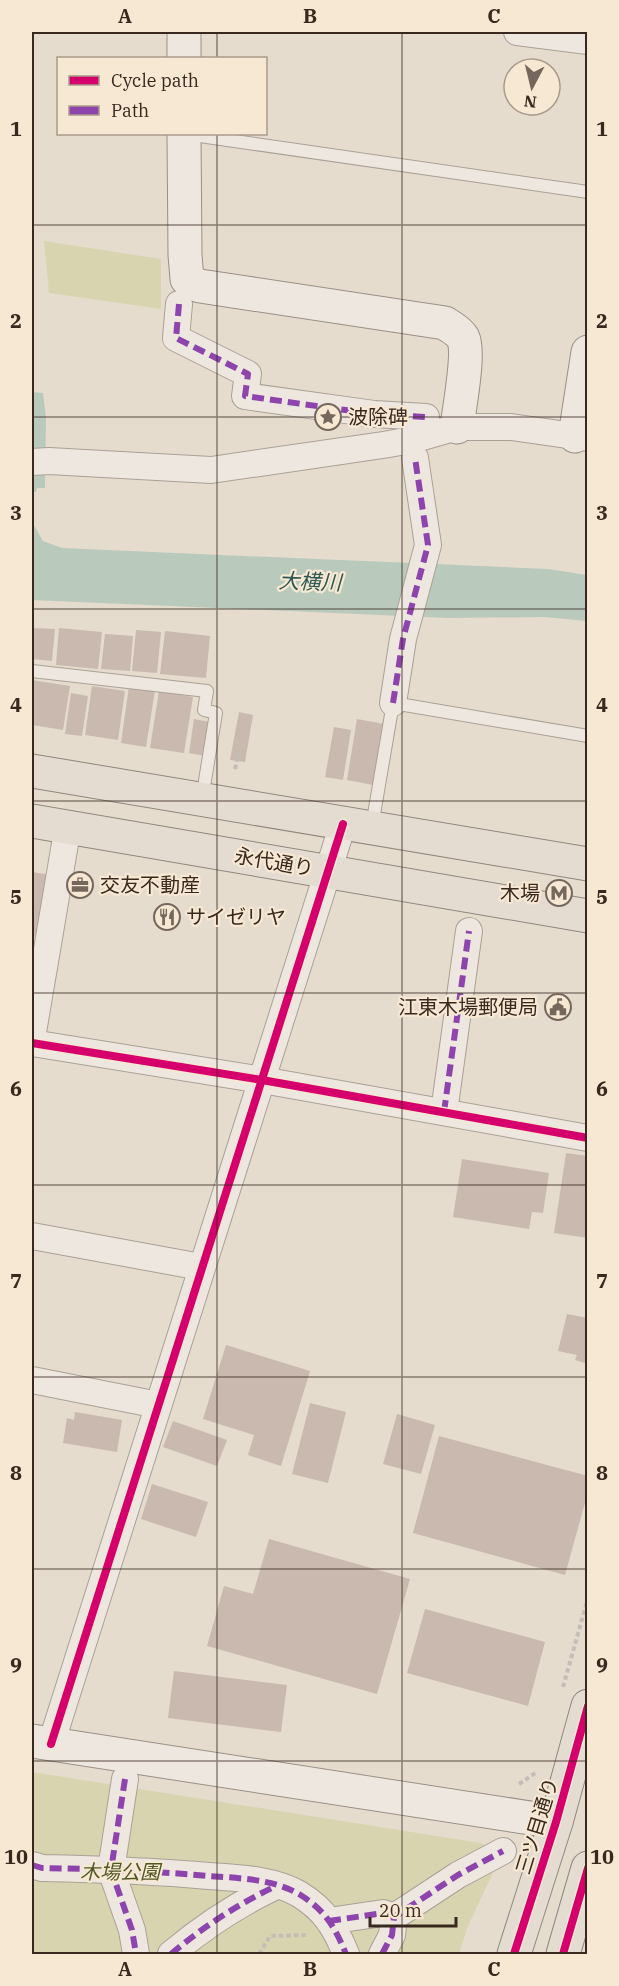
<svg xmlns="http://www.w3.org/2000/svg" width="619" height="1986" viewBox="0 0 619 1986" font-family="'IBM Plex Serif','Noto Sans JP',serif">
<style>
.green{fill:#d8d4b0}
.water{fill:#b9cabd}
.building{fill:#c9b9ae}
.lines{fill:none;stroke-linecap:round;stroke-linejoin:round}
.lane-casing{stroke:#aaa196;stroke-width:14}
.street-casing{stroke:#aaa196;stroke-width:28}
.secondary-casing{stroke:#9a9086;stroke-width:35}
.primary-casing{stroke:#90877d;stroke-width:35}
.path{stroke:#c5beb6;stroke-width:4;stroke-dasharray:4.5 3;stroke-linecap:butt}
.lane{stroke:#ede7df;stroke-width:12}
.street{stroke:#ede7df;stroke-width:26}
.secondary{stroke:#ede7df;stroke-width:33}
.primary{stroke:#e4dcd1;stroke-width:33}
.quiet{stroke:#8e44ad;stroke-width:6;stroke-dasharray:12 6;stroke-linecap:butt}
.cycleway-casing{stroke:#f6e8d3;stroke-width:11}
.cycleway{stroke:#d6006c;stroke-width:8}
.grid{fill:none;stroke:#39281e;stroke-width:1.5;stroke-opacity:0.55}
.labels{text-anchor:middle;stroke-width:4.5;stroke-linejoin:round;paint-order:stroke}
.poi-label{font-size:20px;fill:#39281e;stroke:#f6e8d3;text-anchor:start}
.street-label{font-size:20px;fill:#39281e;stroke:#f6e8d3}
.park-label{font-size:20px;font-style:italic;fill:#4f5624;stroke:#f6e8d3}
.water-label{font-size:21px;font-style:italic;fill:#2d5951;stroke:#f6e8d3}
.neatline{fill:none;stroke:#39281e;stroke-width:2}
.grid-label{font-size:20px;text-anchor:middle;font-weight:bold;fill:#39281e}
</style>
<rect width="100%" height="100%" fill="#e5dcce"/>
<g class="green">
<path d="M44 241 161 259V309L49 293Z"/>
<path d="M32 1772 481 1843 488 1848 497 1864 467 1928 459 1954H32Z"/>
</g>
<g class="water">
<path d="M32 392 43 393 46 418 45 488H37L36 492H32Z"/>
<path d="M32 522 43 541 62 548 548 569 587 575V621L544 617 448 618 32 600Z"/>
</g>
<g class="building">
<path d="M32 628 55 629 52 661 32 659Z"/>
<path d="M59 628 102 632 98 669 56 665Z"/>
<path d="M136 630 161 632 157 673 132 671Z"/>
<path d="M165 631 210 636 206 678 160 674Z"/>
<path d="M105 634 133 636 130 671 101 669Z"/>
<path d="M32 680 70 686 63 730 32 725Z"/>
<path d="M92 686 125 691 118 740 85 735Z"/>
<path d="M129 686 155 690 146 747 121 743Z"/>
<path d="M159 691 193 697 184 753 150 748Z"/>
<path d="M71 693 88 696 82 736 65 734Z"/>
<path d="M239 712 253 715 245 762 230 760Z"/>
<path d="M194 719 210 722 205 756 189 753Z"/>
<path d="M357 719 384 724 373 785 347 780Z"/>
<path d="M334 727 351 730 343 780 325 777Z"/>
<path d="M32 872 52 875 41 938 32 936Z"/>
<path d="M69 875 93 879 91 894 67 890Z"/>
<path d="M566 1153 588 1156V1238L554 1233Z"/>
<path d="M462 1159 549 1173 543 1213 532 1212 529 1229 453 1217Z"/>
<path d="M567 1314 588 1318V1364L575 1360 577 1355 558 1351Z"/>
<path d="M226 1345 310 1371 281 1466 248 1455 254 1435 203 1419Z"/>
<path d="M310 1403 346 1412 328 1483 292 1474Z"/>
<path d="M75 1412 122 1420 117 1452 63 1443 67 1418 74 1420Z"/>
<path d="M397 1414 435 1425 421 1474 383 1464Z"/>
<path d="M173 1421 227 1440 217 1466 163 1447Z"/>
<path d="M439 1436 588 1476V1492L565 1575 413 1533Z"/>
<path d="M152 1484 208 1502 196 1537 141 1519Z"/>
<path d="M269 1539 410 1579 377 1694 207 1646 224 1586 253 1594Z"/>
<path d="M425 1609 545 1642 528 1706 407 1673Z"/>
<path d="M174 1671 287 1685 281 1732 168 1718Z"/>
</g>
<g class="lines">
<defs>
<g id="lane">
<path d="M186 134 588 192"/>
<path d="M32 671 207 691 204 710 216 713 202 799"/>
<path d="M372 826 393 703 588 736"/>
</g>
<g id="street">
<path d="M517 32 588 41"/>
<path d="M179 304 176 338 248 374 245 396 374 414 426 417"/>
<path d="M32 462 49 461 211 470 383 445 412 440 457 427H511L588 438"/>
<path d="M393 703 403 639 428 545 415 458"/>
<path d="M32 1038 68 826"/>
<path d="M32 1043 262 1080 588 1138"/>
<path d="M444 1112 469 931"/>
<path d="M32 1236 201 1267"/>
<path d="M32 1380 158 1405"/>
<path d="M51 1744 343 824"/>
<path d="M125 1779 111 1870 132 1930 136 1954"/>
<path d="M32 1865 42 1868C98 1869 153 1871 209 1876 238 1878 273 1879 299 1894 325 1910 335 1927 346 1954"/>
<path d="M329 1921 383 1913 394 1917"/>
<path d="M171 1954C203 1927 238 1904 276 1886"/>
<path d="M382 1954 392 1935 394 1917 458 1875 503 1851"/>
</g>
<g id="secondary">
<path d="M184 32V58"/>
<path d="M184 134 185 255 187 279 192 283 200 286 445 323C452 328 459 331 463 338 470 353 459 409 457 427"/>
<path d="M575 436 588 352"/>
<path d="M32 1741 556 1822"/>
</g>
<g id="primary">
<path d="M32 771 588 864"/>
<path d="M32 821 588 916"/>
<path d="M514 1954 556 1822 588 1706"/>
<path d="M563 1954 588 1868"/>
</g>
</defs>
<use href="#lane" class="lane-casing"/>
<use href="#street" class="street-casing"/>
<use href="#secondary" class="secondary-casing"/>
<use href="#primary" class="primary-casing"/>
<g class="path">
<path d="M235 769 239 752"/>
<path d="M563 1687 588 1598"/>
<path d="M519 1784 537 1772"/>
<path d="M259 1954 270 1936 307 1935"/>
</g>
<use href="#lane" class="lane"/>
<use href="#street" class="street"/>
<use href="#secondary" class="secondary"/>
<use href="#primary" class="primary"/>
<g class="quiet">
<path d="M179 304 176 338 248 374 245 396 374 414 426 417"/>
<path d="M393 703 403 639 428 545 415 458"/>
<path d="M444 1112 469 931"/>
<path d="M125 1779 111 1870 132 1930 136 1954"/>
<path d="M32 1865 42 1868C98 1869 153 1871 209 1876 238 1878 273 1879 299 1894 325 1910 335 1927 346 1954"/>
<path d="M329 1921 383 1913 394 1917"/>
<path d="M171 1954C203 1927 238 1904 276 1886"/>
<path d="M382 1954 392 1935 394 1917 458 1875 503 1851"/>
</g>
<defs>
<g id="cycleway">
<path d="M32 1043 262 1080 588 1138"/>
<path d="M51 1744 343 824"/>
<path d="M514 1954 556 1822 588 1706"/>
<path d="M563 1954 588 1868"/>
</g>
</defs>
<use href="#cycleway" class="cycleway-casing"/>
<use href="#cycleway" class="cycleway"/>
</g>
<path class="grid" d="M217 32V58M402 32V1954M217 134V1954M32 225H588M32 417H588M32 609H588M32 801H588M32 993H588M32 1185H588M32 1377H588M32 1569H588M32 1761H588"/>
<defs>
<symbol id="sight-ring" viewBox="-11 -11 22 22"><circle r="9.5" fill="#f6e8d3" stroke="#75675c" stroke-width="1.5"/><path d="M0-6L1.8-2.2L6-1.7L2.9 1.2L3.7 5.4L0 3.3L-3.7 5.4L-2.9 1.2L-6-1.7L-1.8-2.2Z" fill="#75675c"/></symbol>
<symbol id="office-ring" viewBox="-11 -11 22 22"><circle r="9.5" fill="#f6e8d3" stroke="#75675c" stroke-width="1.5"/><path d="M-6-3h4V-5.5h4V-3h4V5H-6ZM-1-4.5V-3h2v-1.5ZM-6 0V1H6V0Z" fill="#75675c"/></symbol>
<symbol id="metro-ring" viewBox="-11 -11 22 22"><circle r="9.5" fill="#f6e8d3" stroke="#75675c" stroke-width="1.5"/><path d="M-5.5 5V-5H-3L0 0L3-5H5.5V5H3V-.5L0 4L-3-.5V5Z" fill="#75675c"/></symbol>
<symbol id="restaurant-ring" viewBox="-11 -11 22 22"><circle r="9.5" fill="#f6e8d3" stroke="#75675c" stroke-width="1.5"/><path d="M-5-6h1v4h1v-4h1v4h1v-4h1v5L-1.5 .5V6h-2V.5L-5-1ZM5-6V6H3V1.5H1.5Q1.5-4 5-6Z" fill="#75675c"/></symbol>
<symbol id="civic-ring" viewBox="-11 -11 22 22"><circle r="9.5" fill="#f6e8d3" stroke="#75675c" stroke-width="1.5"/><path d="M-.6-6.5H3V-4.5H.6V-3L4-1V1h2V6H-6V1h2V-1L-.6-3ZM-1.2 2.5V6h2.4V2.5Z" fill="#75675c"/></symbol>
</defs>
<g fill-rule="evenodd">
<use href="#sight-ring" x="313" y="402" width="30" height="30"/>
<use href="#office-ring" x="65" y="870" width="30" height="30"/>
<use href="#metro-ring" x="544" y="878" width="30" height="30"/>
<use href="#restaurant-ring" x="152" y="902" width="30" height="30"/>
<use href="#civic-ring" x="543" y="992" width="30" height="30"/>
</g>
<g class="labels">
<g class="poi-label">
<text x="348" y="424">波除碑</text>
<text x="100" y="892">交友不動産</text>
<text x="540" y="900" text-anchor="end">木場</text>
<text x="186" y="924">サイゼリヤ</text>
<text x="538" y="1014" text-anchor="end">江東木場郵便局</text>
</g>
<g class="street-label">
<text transform="translate(274 862) rotate(10)" y="7">永代通り</text>
<text transform="translate(537 1826) rotate(-73)" y="7">三ツ目通り</text>
</g>
<g class="park-label">
<text x="120" y="1879">木場公園</text>
</g>
<g class="water-label">
<text transform="translate(310 582) rotate(2)" y="7">大横川</text>
</g>
</g>
<rect width="619" height="1986" fill="none" stroke="#f6e8d3" stroke-width="66"/>
<rect x="57" y="57" width="210" height="78" fill="#f6e8d3" stroke="#aa9b8b" stroke-width="1.5"/>
<rect x="69" y="76" width="30" height="9" fill="#d6006c" stroke="#aa9b8b" stroke-width="1.5"/>
<text x="111" y="87" font-size="18" fill="#39281e">Cycle path</text>
<rect x="69" y="106" width="30" height="9" fill="#8e44ad" stroke="#aa9b8b" stroke-width="1.5"/>
<text x="111" y="117" font-size="18" fill="#39281e">Path</text>
<g transform="translate(532 87) rotate(187)"><circle r="28" fill="#f6e8d3" stroke="#aa9b8b" stroke-width="1.5"/>
<path d="M0-4.5L10 22L0 15L-10 22Z" fill="#75675c"/>
<text y="-9" font-size="16" font-weight="bold" text-anchor="middle" fill="#39281e">N</text>
</g>
<path d="M370 1917v9h86v-9" fill="none" stroke="#39281e" stroke-width="3"/>
<text x="379" y="1917" font-size="18" fill="#39281e" stroke="#f6e8d3" stroke-width="4.5" paint-order="stroke">20 m</text>
<rect x="33" y="33" width="553" height="1920" class="neatline"/>
<g class="grid-label">
<text x="125" y="23">A</text>
<text x="310" y="23">B</text>
<text x="494" y="23">C</text>
<text x="16" y="136">1</text>
<text x="602" y="136">1</text>
<text x="16" y="328">2</text>
<text x="602" y="328">2</text>
<text x="16" y="520">3</text>
<text x="602" y="520">3</text>
<text x="16" y="712">4</text>
<text x="602" y="712">4</text>
<text x="16" y="904">5</text>
<text x="602" y="904">5</text>
<text x="16" y="1096">6</text>
<text x="602" y="1096">6</text>
<text x="16" y="1288">7</text>
<text x="602" y="1288">7</text>
<text x="16" y="1480">8</text>
<text x="602" y="1480">8</text>
<text x="16" y="1672">9</text>
<text x="602" y="1672">9</text>
<text x="16" y="1864">10</text>
<text x="602" y="1864">10</text>
<text x="125" y="1976">A</text>
<text x="310" y="1976">B</text>
<text x="494" y="1976">C</text>
</g>
</svg>
